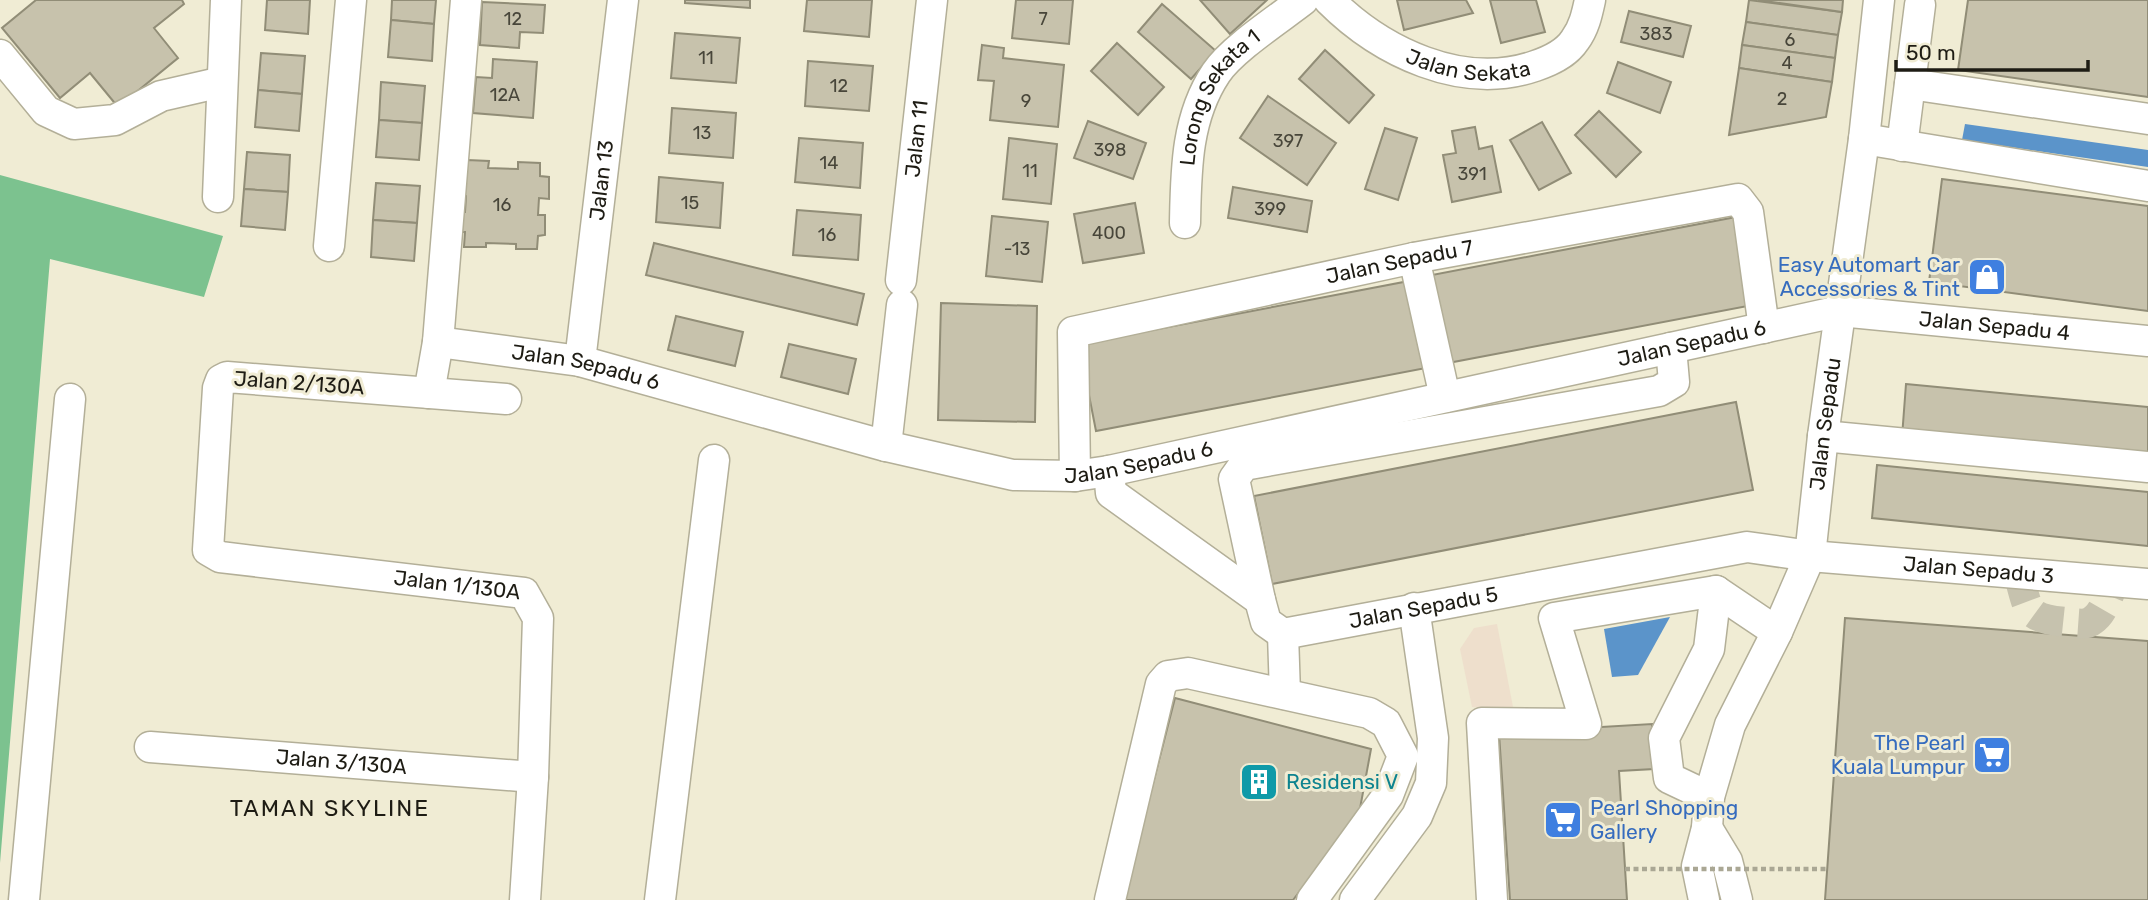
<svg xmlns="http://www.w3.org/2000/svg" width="2148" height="900" viewBox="0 0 2148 900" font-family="Rubik,sans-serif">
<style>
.industrial{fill:#eedfcc}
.forest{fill:#7cc28f}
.water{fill:#5b94ca}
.building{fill:#c7c2ac;stroke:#918d77;stroke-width:2}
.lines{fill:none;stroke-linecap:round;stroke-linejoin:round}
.minor-tunnel{stroke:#c6c2ae;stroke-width:30;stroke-dasharray:30 15;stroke-linecap:butt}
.minor-casing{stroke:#b3af98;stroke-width:33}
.minor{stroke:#fff;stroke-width:30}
.path-bridge{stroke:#aaa794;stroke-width:4.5;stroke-dasharray:5 3.5;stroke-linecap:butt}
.labels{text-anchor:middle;stroke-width:6;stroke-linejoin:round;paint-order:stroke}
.number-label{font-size:18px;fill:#48463a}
.street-label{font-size:21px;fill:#1e1c14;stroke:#f0ecd4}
.shop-label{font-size:21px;fill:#366cbe;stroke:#f0ecd4;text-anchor:end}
.culture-label{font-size:21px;fill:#0d838f;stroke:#f0ecd4;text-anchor:start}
.neighbourhood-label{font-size:23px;letter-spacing:2px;fill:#1e1c14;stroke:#f0ecd4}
</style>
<rect width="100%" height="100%" fill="#f0ecd4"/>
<path class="industrial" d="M1497 624 1514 712 1472 707 1460 649 1474 628Z"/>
<path class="forest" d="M0 175 223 236 204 297 50 259 0 863Z"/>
<g class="water">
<path d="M1965 124 2148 150V167L1962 140Z"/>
<path d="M1670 617 1638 675 1612 677 1604 629Z"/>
</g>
<g class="building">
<path d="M36 0H182L184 4 154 28 178 58 118 107 90 73 60 98 2 28Z"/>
<path d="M267 0H310L308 34 265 30Z"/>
<path d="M392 0H436L434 24 391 20Z"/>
<path d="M685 0H750V8L685 3Z"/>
<path d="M807 0H872L869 37 804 31Z"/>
<path d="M1016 0H1073L1069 44 1012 38Z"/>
<path d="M1200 0H1267L1230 34Z"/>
<path d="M1397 0H1466L1473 13 1404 30Z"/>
<path d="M1490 0H1536L1545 32 1501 43Z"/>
<path d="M1749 0 1842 12 1838 35 1746 22Z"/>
<path d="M1758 0H1843L1842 12Z"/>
<path d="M1968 0H2148V97L1958 70Z"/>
<path d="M482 2 545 5 543 33 520 32 519 48 480 45Z"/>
<path d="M1162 4 1216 51 1191 79 1138 32Z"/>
<path d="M1629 11 1691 26 1683 57 1621 42Z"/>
<path d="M391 20 434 24 432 61 388 57Z"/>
<path d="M1746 22 1838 35 1835 58 1742 45Z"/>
<path d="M675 33 740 38 736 83 671 78Z"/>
<path d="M1117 43 1164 87 1138 115 1091 71Z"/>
<path d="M982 45 1004 48 1003 58 1064 65 1058 127 990 120 994 81 978 80Z"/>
<path d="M1742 45 1835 58 1832 82 1739 68Z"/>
<path d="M1325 50 1374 95 1349 123 1299 79Z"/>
<path d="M261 53 305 56 302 94 258 90Z"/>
<path d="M493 59 537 62 533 118 473 113 476 77 492 78Z"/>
<path d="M808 61 873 66 869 111 805 106Z"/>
<path d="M1618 62 1671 82 1660 113 1607 93Z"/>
<path d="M1739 68 1832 82 1826 117 1729 135Z"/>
<path d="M381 82 425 86 422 123 379 120Z"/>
<path d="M258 90 302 94 299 131 255 127Z"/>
<path d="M1268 96 1336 143 1307 185 1240 138Z"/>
<path d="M672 108 736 113 733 158 669 153Z"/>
<path d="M1599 111 1641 152 1616 177 1575 135Z"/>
<path d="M379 120 422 123 419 160 376 157Z"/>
<path d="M1088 121 1146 143 1133 179 1074 158Z"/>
<path d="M1542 122 1571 173 1539 190 1510 140Z"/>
<path d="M1475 127 1479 149 1492 146 1501 192 1452 202 1443 155 1456 153 1452 131Z"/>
<path d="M1385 128 1417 138 1398 200 1365 189Z"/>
<path d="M799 138 863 143 860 188 795 182Z"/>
<path d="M1009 138 1057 144 1051 204 1003 199Z"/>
<path d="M247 152 290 155 288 192 244 189Z"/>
<path d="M467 160 489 161 488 168 518 169V162L540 163V176L549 177V199L539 198 538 215H545V235L538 236 537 249H516V244L486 243V247H464L465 232H457L458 212H465L466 196 460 195Z"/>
<path d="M659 177 723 183 720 228 656 222Z"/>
<path d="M1942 179 2148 206V311L1929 282Z"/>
<path d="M376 183 420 186 417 223 373 220Z"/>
<path d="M1233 187 1312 201 1307 232 1228 218Z"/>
<path d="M244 189 288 192 285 230 241 226Z"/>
<path d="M1135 203 1144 253 1083 263 1074 214Z"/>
<path d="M797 210 861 215 858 260 793 255Z"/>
<path d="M992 216 1048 222 1042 282 986 276Z"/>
<path d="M1736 217 1753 305 1448 363 1432 275Z"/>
<path d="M373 220 417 223 414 261 371 257Z"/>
<path d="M654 243 864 294 857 325 646 275Z"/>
<path d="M1409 281 1426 368 1096 431 1079 344Z"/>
<path d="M941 303 1037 306 1035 422 938 420Z"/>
<path d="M676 316 743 332 735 366 668 350Z"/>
<path d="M789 344 856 359 848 394 781 377Z"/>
<path d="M1906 384 2148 407V460L1902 437Z"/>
<path d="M1736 402 1753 490 1272 584 1254 496Z"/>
<path d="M1877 465 2148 492V546L1872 518Z"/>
<path d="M1845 618 2148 641V900H1825Z"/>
<path d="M1175 698 1371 749 1359 814 1293 900H1123Z"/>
<path d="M1652 724 1654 769 1619 771 1627 900H1510L1499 733Z"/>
</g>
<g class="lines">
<path class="minor-tunnel" d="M2018 573C2029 610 2024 618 2066 622 2075 623 2086 626 2093 620 2104 613 2109 593 2115 581"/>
<defs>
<g id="minor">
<path id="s1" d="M1329 0C1381 52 1462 91 1535 66 1550 61 1566 54 1575 40 1584 28 1587 14 1590 0"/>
<path d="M0 55 46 111 74 124 115 120 161 96 222 82"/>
<path d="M1910 84 2148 119"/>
<path d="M1864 139 2148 186"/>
<path d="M1902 146 1920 5"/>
<path d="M218 197 226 0"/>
<path id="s2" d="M1185 223C1186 171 1186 118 1216 73 1232 49 1280 18 1303 0"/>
<path d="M329 246 351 0"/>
<path d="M1414 258 1445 397"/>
<path id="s3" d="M901 280 932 0"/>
<path id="s4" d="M438 342 580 361 886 446 1013 475 1075 476 1109 471 1840 311 2148 341"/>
<path id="s5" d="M580 361 623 0"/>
<path d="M429 393 438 342 466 0"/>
<path id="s6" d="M506 399 227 377 221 380 218 388 208 550 220 557 524 593 538 618 533 777 525 900"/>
<path d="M1823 436 2148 467"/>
<path d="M886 446 902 305"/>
<path id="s7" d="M1109 471 1111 493 1260 600 1266 622 1283 634 1747 547 1810 556 2148 584"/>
<path id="s8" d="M1075 476 1073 332 1414 258 1738 199 1748 212 1764 328"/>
<path d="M1260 600 1234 479 1244 465 1659 391 1674 382 1671 348"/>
<path d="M1283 634 1285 694"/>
<path id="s9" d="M150 747 533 777"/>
<path d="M1709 797 1669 778 1664 738 1709 649 1716 591"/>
<path d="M1707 828 1727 861 1737 900"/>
<path d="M24 900 70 399"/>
<path d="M660 900 714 460"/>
<path d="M1110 900 1161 684 1168 676 1188 673 1369 713 1386 723 1403 756 1388 795 1312 900"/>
<path d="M1355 900 1417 816 1431 783 1433 738 1414 608"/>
<path d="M1492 900 1482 723 1586 724 1554 618 1716 591 1777 632"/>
<path id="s10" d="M1704 900 1697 866 1707 828 1709 797 1730 725 1777 632 1810 556 1823 436 1864 139 1879 0"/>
</g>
</defs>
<use href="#minor" class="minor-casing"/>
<use href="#minor" class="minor"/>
<path class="path-bridge" d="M1625 869H1827"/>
</g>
<defs>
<symbol id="shop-square" viewBox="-11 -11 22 22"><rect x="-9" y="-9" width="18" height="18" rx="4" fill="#3f7fe0" stroke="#f0ecd4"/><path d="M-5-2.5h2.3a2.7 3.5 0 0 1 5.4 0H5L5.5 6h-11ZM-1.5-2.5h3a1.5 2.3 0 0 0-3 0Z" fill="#fff"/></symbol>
<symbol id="supermarket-square" viewBox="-11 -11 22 22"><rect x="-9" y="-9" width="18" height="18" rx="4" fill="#3f7fe0" stroke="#f0ecd4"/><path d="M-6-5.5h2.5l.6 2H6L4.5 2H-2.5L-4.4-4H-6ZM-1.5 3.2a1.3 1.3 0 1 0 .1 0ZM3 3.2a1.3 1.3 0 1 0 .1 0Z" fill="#fff"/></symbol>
<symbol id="building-square" viewBox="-11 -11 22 22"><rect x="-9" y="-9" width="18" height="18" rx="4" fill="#0f9aa8" stroke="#f0ecd4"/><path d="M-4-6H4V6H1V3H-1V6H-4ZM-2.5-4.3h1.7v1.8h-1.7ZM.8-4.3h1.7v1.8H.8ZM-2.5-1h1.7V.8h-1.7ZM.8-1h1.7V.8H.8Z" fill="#fff"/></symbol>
</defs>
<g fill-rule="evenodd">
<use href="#shop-square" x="1965" y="255" width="44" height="44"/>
<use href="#supermarket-square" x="1970" y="733" width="44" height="44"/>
<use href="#building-square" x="1237" y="760" width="44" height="44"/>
<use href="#supermarket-square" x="1541" y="798" width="44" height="44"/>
</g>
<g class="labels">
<g class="number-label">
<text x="513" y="25">12</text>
<text x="1043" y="25">7</text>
<text x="1656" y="40">383</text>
<text x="1790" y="46">6</text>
<text x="706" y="64">11</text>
<text x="1787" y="69">4</text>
<text x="839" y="92">12</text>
<text x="505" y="101">12A</text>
<text x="1782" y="105">2</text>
<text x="1026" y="107">9</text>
<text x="702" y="139">13</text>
<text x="1288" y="147">397</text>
<text x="1110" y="156">398</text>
<text x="829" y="169">14</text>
<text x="1030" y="177">11</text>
<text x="1472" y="180">391</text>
<text x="690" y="209">15</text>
<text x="502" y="211">16</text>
<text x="1270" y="215">399</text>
<text x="1109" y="239">400</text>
<text x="827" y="241">16</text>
<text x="1017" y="255">-13</text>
</g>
<g class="street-label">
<text dy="7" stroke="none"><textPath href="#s1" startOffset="159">Jalan Sekata</textPath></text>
<text dy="7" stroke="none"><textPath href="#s2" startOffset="135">Lorong Sekata 1</textPath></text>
<text dy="7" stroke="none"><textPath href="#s3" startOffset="142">Jalan 11</textPath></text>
<text dy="7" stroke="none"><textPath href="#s5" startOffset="182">Jalan 13</textPath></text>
<text dy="7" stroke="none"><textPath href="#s8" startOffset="478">Jalan Sepadu 7</textPath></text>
<text dy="7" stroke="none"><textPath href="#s4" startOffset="1591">Jalan Sepadu 4</textPath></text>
<text dy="7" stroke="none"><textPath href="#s4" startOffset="1284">Jalan Sepadu 6</textPath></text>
<text dy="7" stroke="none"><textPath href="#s4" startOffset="150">Jalan Sepadu 6</textPath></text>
<text transform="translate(299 383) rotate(4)" y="7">Jalan 2/130A</text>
<text dy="7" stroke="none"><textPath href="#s10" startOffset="500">Jalan Sepadu</textPath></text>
<text dy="7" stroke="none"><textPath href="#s4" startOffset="718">Jalan Sepadu 6</textPath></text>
<text dy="7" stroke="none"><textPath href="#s7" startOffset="954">Jalan Sepadu 3</textPath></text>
<text dy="7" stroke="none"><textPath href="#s6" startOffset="710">Jalan 1/130A</textPath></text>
<text dy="7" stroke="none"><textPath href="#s7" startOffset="392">Jalan Sepadu 5</textPath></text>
<text dy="7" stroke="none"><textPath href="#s9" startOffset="192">Jalan 3/130A</textPath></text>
</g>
<g class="shop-label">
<text x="1960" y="272">Easy Automart Car<tspan x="1960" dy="24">Accessories &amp; Tint</tspan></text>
<text x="1965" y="750">The Pearl<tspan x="1965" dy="24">Kuala Lumpur</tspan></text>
<text x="1590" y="815" text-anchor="start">Pearl Shopping<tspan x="1590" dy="24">Gallery</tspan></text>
</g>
<g class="culture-label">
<text x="1286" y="789">Residensi V</text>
</g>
<g class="neighbourhood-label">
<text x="330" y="816">TAMAN SKYLINE</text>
</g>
</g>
<path d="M1896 60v10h192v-10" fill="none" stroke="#1e1c14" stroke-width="3.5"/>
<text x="1906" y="60" font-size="21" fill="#1e1c14" stroke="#f0ecd4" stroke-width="5" paint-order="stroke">50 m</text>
</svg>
